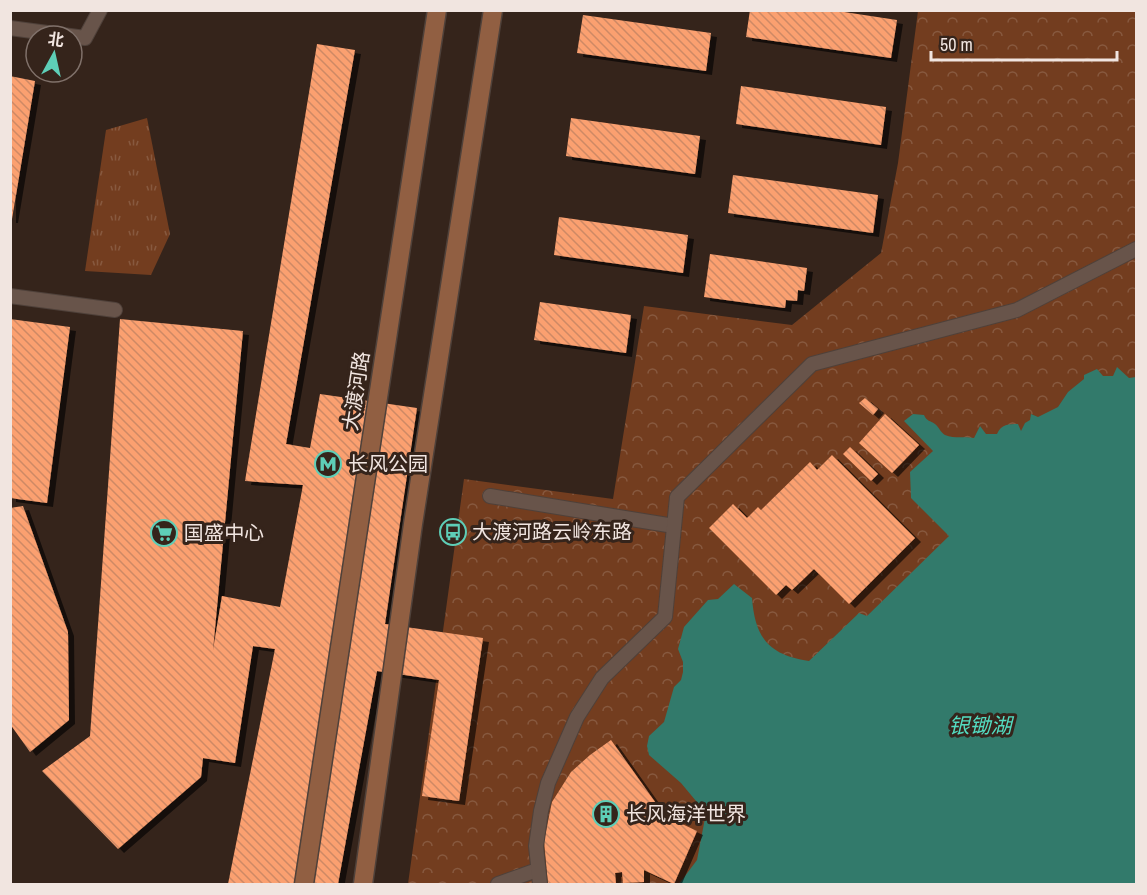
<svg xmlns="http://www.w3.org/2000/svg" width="1147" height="895" viewBox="0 0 1147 895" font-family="'Archivo Narrow','Noto Sans SC',sans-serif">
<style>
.grass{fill:url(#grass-tufts)}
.forest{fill:url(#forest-crowns)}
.water{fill:#327a6b}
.building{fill:url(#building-back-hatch);filter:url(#shadow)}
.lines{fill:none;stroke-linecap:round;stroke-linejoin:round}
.lane-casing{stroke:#4f413a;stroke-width:16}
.secondary-casing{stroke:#4f413a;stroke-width:21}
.lane{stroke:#68544a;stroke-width:14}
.secondary{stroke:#915f42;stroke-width:18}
.labels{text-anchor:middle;stroke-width:6;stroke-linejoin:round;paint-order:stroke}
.street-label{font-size:20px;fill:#f1e5e0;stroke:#35241b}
.poi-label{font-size:20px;fill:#f1e5e0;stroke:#35241b;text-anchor:start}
.water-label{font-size:21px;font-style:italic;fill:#53dcc1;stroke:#35241b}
</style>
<defs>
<pattern id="grass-tufts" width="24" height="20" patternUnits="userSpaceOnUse" patternTransform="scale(1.5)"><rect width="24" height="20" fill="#733d1f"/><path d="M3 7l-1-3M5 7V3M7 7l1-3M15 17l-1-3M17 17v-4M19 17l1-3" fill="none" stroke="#87593f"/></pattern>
<pattern id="forest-crowns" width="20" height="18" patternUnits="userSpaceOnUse" patternTransform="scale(1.5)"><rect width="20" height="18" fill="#733d1f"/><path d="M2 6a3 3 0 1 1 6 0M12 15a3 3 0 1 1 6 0" fill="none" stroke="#87593f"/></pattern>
<pattern id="building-back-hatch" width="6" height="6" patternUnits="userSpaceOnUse" patternTransform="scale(1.5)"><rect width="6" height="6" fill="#fba070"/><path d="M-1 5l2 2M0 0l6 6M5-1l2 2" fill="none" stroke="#ce8965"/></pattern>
<filter id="shadow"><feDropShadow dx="6" dy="4" stdDeviation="0" flood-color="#0009"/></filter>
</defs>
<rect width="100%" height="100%" fill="#35241b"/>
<path class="grass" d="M147 118 170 234 151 275 85 271 106 130Z"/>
<path class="forest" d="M918 11H1136V884H408L464 479 613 499 644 306 792 325 881 253 898 163Z"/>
<path class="water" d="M1117 367 1129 378 1136 377V884H679L697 860 706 813 681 783 649 755 647 746 649 736 664 722 674 687 681 680 683 672V662L678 649 684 627 708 600 718 599 734 584 752 598C755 638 769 655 809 661L859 613 867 616 949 536 911 498 910 472 933 451 904 421 913 414 924 415C927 422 930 420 935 424 939 427 941 433 945 435 955 439 965 436 974 438L980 426 986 434H997C1001 424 1009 424 1018 424L1021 431 1025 423 1030 420 1031 414 1038 417 1058 407 1068 392 1084 379V375L1097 369 1103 376H1113Z"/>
<g class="building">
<path d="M750 10H831L897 20 891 58 746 37Z"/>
<path d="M583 15 711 33 706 71 577 53Z"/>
<path d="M317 44 355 50 286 444 310 448 320 394 417 408 385 624 483 638 459 801 422 796 439 680 377 671 338 884H228L275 649 253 646 235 763 203 758 201 777 118 849 42 771 90 736 120 319 243 331 213 650 222 596 280 607 303 485 245 481Z"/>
<path d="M10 76 35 81 12 219H10Z"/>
<path d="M741 86 886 107 881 145 736 124Z"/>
<path d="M571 118 700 136 695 174 566 156Z"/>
<path d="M733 175 878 195 873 233 728 213Z"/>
<path d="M559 217 688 235 683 273 554 255Z"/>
<path d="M710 254 807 268 804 291 798 290 797 301 786 300 785 308 704 297Z"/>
<path d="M540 302 631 315 626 353 534 340Z"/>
<path d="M10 319 70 327 47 503 10 498Z"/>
<path d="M865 398 878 409 873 415 859 403Z"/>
<path d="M885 414 919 445 892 473 859 443Z"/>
<path d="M850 447 878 474 871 481 843 454Z"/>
<path d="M832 455 915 538 849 604 814 569 792 590 786 585 776 595 709 528 733 504 747 518 758 507 761 510 810 462 817 470Z"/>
<path d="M23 506 68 632 69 720 30 752 10 724V508Z"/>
<path d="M611 740 665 816 697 831 674 884 644 870V882L623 883 622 872 615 873 616 884H548L544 841 552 802 571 772 590 755Z"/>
</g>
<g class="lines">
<defs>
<g id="lane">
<path d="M10 28 85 38 100 10"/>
<path d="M10 296 115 310"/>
<path d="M490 496 674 526"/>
<path d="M498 884 537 870"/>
<path d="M540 884 536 846 541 811 548 783 577 717 602 678 665 617 677 497 812 364 1017 310 1136 249"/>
</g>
<g id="secondary">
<path d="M304 884 437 10"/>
<path d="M363 884 413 524 493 10"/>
</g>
</defs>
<use href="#lane" class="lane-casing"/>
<use href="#secondary" class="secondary-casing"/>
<use href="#lane" class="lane"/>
<use href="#secondary" class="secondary"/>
</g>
<defs>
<symbol id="metro-ring" viewBox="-11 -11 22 22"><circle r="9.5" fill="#35241b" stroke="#5eceb7" stroke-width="1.5"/><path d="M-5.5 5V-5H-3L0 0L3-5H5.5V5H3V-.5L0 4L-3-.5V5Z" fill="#5eceb7"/></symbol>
<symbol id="bus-ring" viewBox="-11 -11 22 22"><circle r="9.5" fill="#35241b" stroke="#5eceb7" stroke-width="1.5"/><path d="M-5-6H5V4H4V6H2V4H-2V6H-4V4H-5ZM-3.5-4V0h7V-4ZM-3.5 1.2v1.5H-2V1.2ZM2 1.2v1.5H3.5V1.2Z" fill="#5eceb7"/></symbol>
<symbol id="supermarket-ring" viewBox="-11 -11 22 22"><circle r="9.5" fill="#35241b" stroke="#5eceb7" stroke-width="1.5"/><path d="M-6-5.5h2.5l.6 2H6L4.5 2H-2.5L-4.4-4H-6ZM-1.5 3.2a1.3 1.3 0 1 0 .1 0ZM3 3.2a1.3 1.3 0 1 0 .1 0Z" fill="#5eceb7"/></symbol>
<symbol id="building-ring" viewBox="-11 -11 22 22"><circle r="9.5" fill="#35241b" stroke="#5eceb7" stroke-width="1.5"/><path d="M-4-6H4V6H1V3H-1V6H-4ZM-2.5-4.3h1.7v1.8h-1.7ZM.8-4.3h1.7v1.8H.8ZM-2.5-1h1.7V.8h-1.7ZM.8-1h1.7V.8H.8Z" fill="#5eceb7"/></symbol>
</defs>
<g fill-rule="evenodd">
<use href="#metro-ring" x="313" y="449" width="30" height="30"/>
<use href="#bus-ring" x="438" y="517" width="30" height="30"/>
<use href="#supermarket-ring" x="149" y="518" width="30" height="30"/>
<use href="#building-ring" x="591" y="799" width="30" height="30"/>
</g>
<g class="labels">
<g class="street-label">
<text transform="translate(356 391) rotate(-81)" y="7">大渡河路</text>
</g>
<g class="poi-label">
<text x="348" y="471">长风公园</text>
<text x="472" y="539">大渡河路云岭东路</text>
<text x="184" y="540">国盛中心</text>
<text x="626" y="821">长风海洋世界</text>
</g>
<g class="water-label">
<text x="980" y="733">银锄湖</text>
</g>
</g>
<rect width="1147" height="895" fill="none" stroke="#f1e5e0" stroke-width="24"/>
<g transform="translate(54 54) rotate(8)"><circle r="28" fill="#35241b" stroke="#80716a" stroke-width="1.5"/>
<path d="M0-4.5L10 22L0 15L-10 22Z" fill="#5eceb7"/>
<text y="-9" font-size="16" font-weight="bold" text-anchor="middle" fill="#f1e5e0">北</text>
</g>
<path d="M931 51v9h186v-9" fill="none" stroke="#f1e5e0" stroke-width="3"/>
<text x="940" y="51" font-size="18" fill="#f1e5e0" stroke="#35241b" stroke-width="4.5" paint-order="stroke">50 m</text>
</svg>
